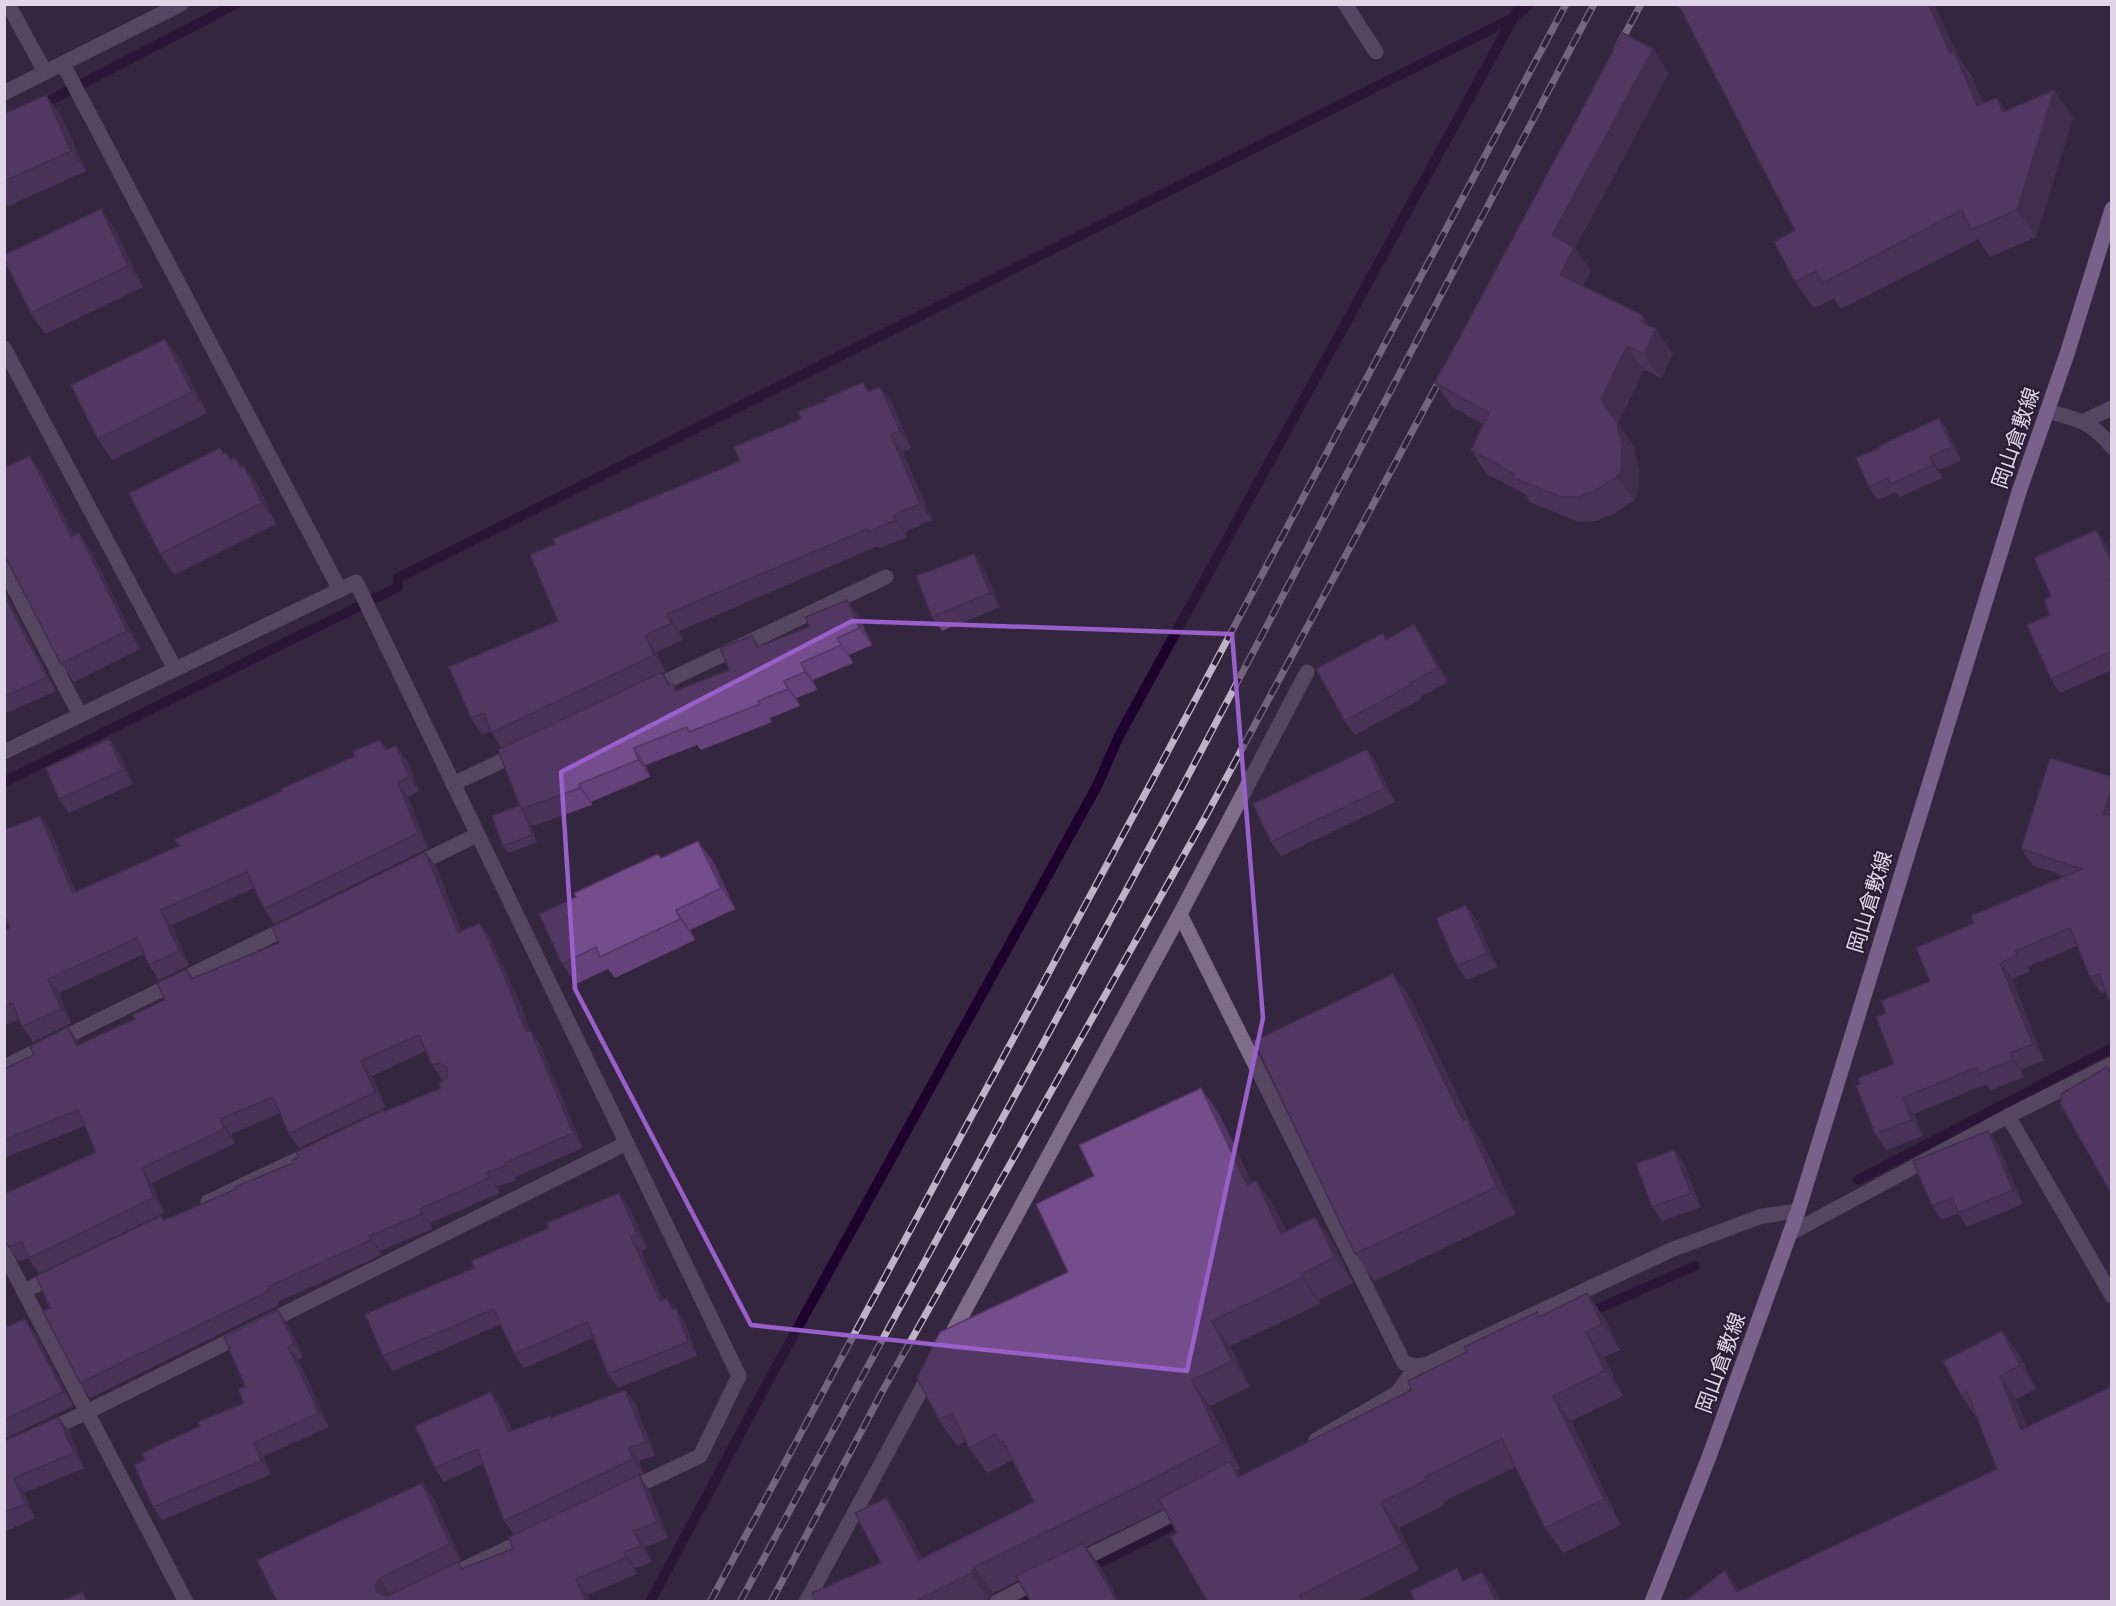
<svg xmlns="http://www.w3.org/2000/svg" width="2116" height="1606" viewBox="0 0 2116 1606" font-family="Literata,'Noto Sans JP',serif">
<style>
.lines{fill:none;stroke-linecap:round;stroke-linejoin:round}
.stream{stroke:#1e012d;stroke-width:10}
.minor{stroke:#7e6c89;stroke-width:15}
.major{stroke:#cea9e6;stroke-width:15}
.rail-casing{stroke:#beb3c6;stroke-width:7}
.rail{stroke:#2b1c35;stroke-width:4.5;stroke-dasharray:14;stroke-linecap:butt}
.wall{fill:#654279}
.shaded-wall{fill:#523663}
.building{fill:#754d8d;stroke:#523663;stroke-width:1.5}
.marked{fill:none;stroke:#995fcb;stroke-width:4.5;stroke-linejoin:round}
.labels{text-anchor:middle;stroke-width:4.5;stroke-linejoin:round;paint-order:stroke}
.street-label{font-size:21px;fill:#e0d6e7;stroke:#2b1c35}
</style>
<rect width="100%" height="100%" fill="#35263f"/>
<g class="lines">
<g class="stream">
<path d="M39 106 236 4"/>
<path d="M4 782 398 587V578L1513 18 1529 4"/>
<path d="M1858 1180 2112 1048"/>
<path d="M1586 1314 1695 1266"/>
<path d="M1086 1570 1185 1519"/>
<path d="M650 1602 770 1378 1097 786 1119 736 1521 4"/>
<path d="M1021 1602 1040 1592"/>
</g>
<g class="minor">
<path d="M8 4 45 72"/>
<path d="M1345 4 1376 52"/>
<path d="M63 64 340 590"/>
<path d="M4 93 181 4"/>
<path d="M4 348 175 669"/>
<path d="M2047 411C2079 420 2091 421 2112 447"/>
<path d="M2084 421 2112 408"/>
<path d="M4 569 80 715"/>
<path d="M650 689 886 577"/>
<path d="M4 752 356 582 739 1376 700 1456 626 1491"/>
<path d="M453 784 521 752"/>
<path d="M411 867 477 835"/>
<path d="M1180 914 1404 1363 1417 1366 1427 1364 1671 1250 1762 1216 1798 1211"/>
<path d="M4 1067 293 925"/>
<path d="M2008 1116 2112 1296"/>
<path d="M208 1202 311 1153"/>
<path d="M1789 1234 2008 1116 2112 1064"/>
<path d="M4 1253 186 1602"/>
<path d="M24 1291 57 1275"/>
<path d="M948 1341 1180 914 1307 672"/>
<path d="M46 1431 87 1412 627 1143"/>
<path d="M1316 1440 1397 1393 1417 1366"/>
<path d="M1075 1563 1185 1508"/>
<path d="M453 1574 531 1537"/>
<path d="M806 1602 932 1370"/>
<path d="M997 1602 1040 1580"/>
</g>
<path class="major" d="M1652 1602 1709 1457 1798 1211 2019 492 2067 354 2112 209"/>
<defs>
<g id="rail">
<path d="M1617 49 1641 4"/>
<path d="M710 1602 1153 779 1566 4"/>
<path d="M740 1602 1179 793 1594 4"/>
<path d="M771 1602 882 1392 1207 814 1444 372"/>
</g>
</defs>
<use href="#rail" class="rail-casing"/>
<use href="#rail" class="rail"/>
</g>
<g class="wall">
<path d="M1678 4H1934L1958 56 1972 77 1983 103 1997 98 2006 111 2054 90 2073 117 2036 237 1990 257 1978 239 1841 309 1834 299 1814 308 1795 282V230Z"/>
<path d="M1669 73 1575 248 1591 271 1583 286 1656 329 1673 354 1661 378 1644 370 1618 423 1634 447 1639 470 1638 494 1634 501 1613 514 1596 521 1579 522 1530 502 1525 494 1487 474 1471 450 1483 424 1452 407 1435 383Z"/>
<path d="M46 95 61 116 86 171 4 208V114Z"/>
<path d="M101 209 115 230 143 287 45 334 31 313Z"/>
<path d="M165 339 180 359 207 413 112 460 98 439Z"/>
<path d="M863 382 869 391 880 387 892 403 911 448 903 452 932 520 905 532 907 537 879 548 878 546 679 631 683 640 656 652 666 672 662 673 670 685 673 684 677 690 729 670 752 636 759 646 859 617 872 645 849 655 853 663 813 680 817 690 796 698 800 706 770 718 772 722 701 750 697 745 646 765 650 777 591 802 592 805 533 826 530 823 537 842 508 853 503 846 520 805 502 748 491 731 482 735 471 718 558 621 740 461 826 401Z"/>
<path d="M1939 418 1948 431 1961 460 1939 470 1942 478 1900 497 1896 492 1878 500 1869 487 1880 448Z"/>
<path d="M224 454 231 460 235 458 242 467 244 466 259 487 276 524 174 575 160 554Z"/>
<path d="M30 456 42 474 74 536 79 533 91 551 140 649 74 682 61 664Z"/>
<path d="M2096 530 2106 544 2112 556V670L2060 693 2051 679 2050 615 2051 596Z"/>
<path d="M974 554 984 568 1000 607 942 631 932 617Z"/>
<path d="M4 591 56 691 4 714Z"/>
<path d="M1414 624 1424 639 1448 682 1420 697 1421 699 1355 735 1345 721 1387 639Z"/>
<path d="M109 739 119 753 133 784 69 813 59 799Z"/>
<path d="M380 740 387 749 407 761 419 791 408 797 428 848 274 924 264 909 254 888 172 925 189 965 159 980 149 965 144 954 59 993 71 1023 33 1042 22 1027 19 1019 4 1026V931L10 928 40 816 50 830 76 892 179 846 282 791 355 756Z"/>
<path d="M1367 749 1376 763 1395 802 1281 856 1271 842Z"/>
<path d="M2112 777V1003L2106 992 2101 993 2090 977 2077 946 2027 967 2030 971 2012 979 2044 1060 2021 1069 2024 1077 1991 1090 1986 1084 1914 1114 1923 1136 1886 1150 1875 1134 1860 1084 1894 1064 1886 1013 1930 981 1974 923 2065 876 2032 865 2021 849Z"/>
<path d="M658 854 661 858 713 861 735 909 690 930 695 940 615 978 608 969 576 984 562 964 576 897Z"/>
<path d="M436 866 461 931 490 938 516 994 530 1030 540 1045 583 1148 515 1177 516 1180 497 1187 500 1193 430 1223 432 1229 380 1251 381 1255 278 1302 279 1305 90 1398 80 1383 50 1308 161 1216 164 1220 236 1189 293 1163 299 1157 385 1112 441 1088 445 1079 442 1080 432 1065 426 1051 372 1076 386 1107 299 1148 289 1134 280 1113 231 1134 235 1143 152 1183 164 1213 39 1273 28 1258 19 1262 8 1245 4 1244V1194L96 1152 85 1126 4 1158V1069L78 1041 79 1045 135 1019 165 1000 187 969 193 978 279 943Z"/>
<path d="M1476 919 1497 967 1467 980 1457 966Z"/>
<path d="M1393 974 1412 1001 1474 1131 1484 1146 1516 1214 1374 1281 1355 1254Z"/>
<path d="M1201 1088 1219 1114 1251 1182 1274 1206 1286 1231 1315 1217 1333 1243 1353 1283 1319 1300 1320 1304 1230 1346 1250 1387 1210 1406 1240 1469 1237 1470 1241 1476 1412 1390 1467 1352 1537 1312 1540 1316 1587 1293 1605 1319 1620 1350 1604 1357 1623 1396 1571 1421 1621 1525 1563 1553 1545 1528 1515 1467 1443 1502 1445 1505 1399 1528 1419 1570 1356 1602H1208L1177 1533 1164 1509 1086 1547 1098 1563 1019 1580 993 1593 988 1599 984 1602H816L881 1563 886 1498 904 1524 922 1558 1034 1502 1013 1460 987 1473 969 1448 966 1441 957 1446 939 1420 1068 1272 1094 1176Z"/>
<path d="M1988 1131 1998 1145 2023 1204 1967 1227 1958 1213 1942 1220 1932 1206Z"/>
<path d="M1674 1150 1684 1164 1701 1207 1662 1221 1652 1207Z"/>
<path d="M629 1207 647 1248 641 1251 663 1300 675 1309 685 1323 697 1356 618 1388 608 1374 593 1338 524 1368 514 1354 501 1324 393 1371 383 1356 474 1268 549 1228Z"/>
<path d="M25 1319 35 1334 73 1406 4 1439V1328Z"/>
<path d="M287 1323 303 1357 298 1360 329 1427 264 1456 271 1474 162 1520 153 1507 145 1460 200 1426 244 1403 245 1386Z"/>
<path d="M2019 1354 2036 1389 2016 1399 2027 1427 2112 1602 1740 1591 1997 1469 1977 1419 1961 1395Z"/>
<path d="M625 1390 635 1403 655 1455 639 1461 643 1473 514 1535 504 1521 483 1464 444 1482 435 1468 500 1405 512 1431 551 1418Z"/>
<path d="M58 1417 69 1431 84 1468 24 1493 35 1518 4 1532V1441Z"/>
<path d="M422 1483 434 1499 461 1560 391 1594 458 1562 463 1569 513 1549 650 1491 668 1538 645 1547 652 1562 635 1568 637 1574 587 1595 277 1602Z"/>
</g>
<g class="shaded-wall">
<path d="M1928 4H1934L1958 56 1972 77 1996 133 1977 106 1950 53Z"/>
<path d="M1653 49 1669 73 1575 248 1591 271 1577 299 1560 275 1552 235Z"/>
<path d="M2054 90 2073 117 2036 237 2017 210Z"/>
<path d="M46 95 61 116 86 171 71 151Z"/>
<path d="M1997 98 2016 125 2003 112Z"/>
<path d="M101 209 115 230 143 287 128 266Z"/>
<path d="M1644 319 1655 333 1656 329 1673 354 1661 378 1644 354 1643 323Z"/>
<path d="M165 339 180 359 207 413 192 392Z"/>
<path d="M1627 346 1644 370 1618 423 1634 447 1639 470 1638 494 1634 501 1617 477 1601 399Z"/>
<path d="M880 387 892 403 911 448 900 431Z"/>
<path d="M1939 418 1948 431 1961 460 1952 447Z"/>
<path d="M891 435 903 452 932 520 920 504Z"/>
<path d="M30 456 42 474 84 555 71 537Z"/>
<path d="M1930 457 1939 470 1942 478 1933 465Z"/>
<path d="M244 466 259 487 276 524 262 503Z"/>
<path d="M893 515 905 532 907 537 896 520Z"/>
<path d="M2096 530 2106 544 2112 556V564Z"/>
<path d="M79 533 91 551 140 649 127 631Z"/>
<path d="M974 554 984 568 1000 607 990 593Z"/>
<path d="M4 591 56 691 47 677 4 596Z"/>
<path d="M847 600 859 617 872 645 859 628Z"/>
<path d="M667 614 679 631 683 640 671 624Z"/>
<path d="M1414 624 1424 639 1448 682 1438 668Z"/>
<path d="M645 635 656 652 666 672 654 655Z"/>
<path d="M837 638 849 655 853 663 841 645Z"/>
<path d="M801 663 813 680 817 690 805 672Z"/>
<path d="M662 672 674 689 668 685Z"/>
<path d="M784 681 796 698 800 706 788 689Z"/>
<path d="M109 739 119 753 133 784 123 770Z"/>
<path d="M396 746 407 761 419 791 409 776Z"/>
<path d="M634 748 646 765 650 777 638 760Z"/>
<path d="M1367 749 1376 763 1395 802 1385 788Z"/>
<path d="M398 783 408 797 428 848 418 833Z"/>
<path d="M579 784 591 802 592 805 580 788Z"/>
<path d="M2112 788V826L2103 814Z"/>
<path d="M525 815 530 823 537 842 532 835Z"/>
<path d="M40 816 50 830 83 908 73 893Z"/>
<path d="M698 841 713 861 735 909 721 888Z"/>
<path d="M425 852 436 866 468 947 458 933Z"/>
<path d="M1466 905 1476 919 1497 967 1487 953Z"/>
<path d="M161 910 172 925 189 965 179 951Z"/>
<path d="M676 910 690 930 695 940 680 919Z"/>
<path d="M480 923 490 938 516 994 536 1046 526 1032Z"/>
<path d="M2000 963 2012 979 2044 1060 2033 1044Z"/>
<path d="M1393 974 1412 1001 1474 1131 1484 1146 1516 1214 1497 1187 1463 1121Z"/>
<path d="M48 979 59 993 71 1023 61 1009Z"/>
<path d="M68 1027 78 1041 86 1061 76 1046Z"/>
<path d="M530 1030 540 1045 583 1148 573 1133Z"/>
<path d="M2010 1053 2021 1069 2024 1077 2012 1060Z"/>
<path d="M361 1061 372 1076 386 1107 375 1092Z"/>
<path d="M1201 1088 1219 1114 1265 1210 1247 1185Z"/>
<path d="M1903 1098 1914 1114 1923 1136 1911 1120Z"/>
<path d="M220 1119 231 1134 235 1143 224 1129Z"/>
<path d="M1988 1131 1998 1145 2023 1204 2013 1190Z"/>
<path d="M1674 1150 1684 1164 1701 1207 1691 1193Z"/>
<path d="M142 1168 152 1183 164 1213 154 1198Z"/>
<path d="M487 1173 497 1187 500 1193 490 1178Z"/>
<path d="M1256 1180 1274 1206 1299 1260 1281 1234Z"/>
<path d="M619 1193 629 1207 647 1248 637 1234Z"/>
<path d="M420 1209 430 1223 432 1229 422 1214Z"/>
<path d="M1315 1217 1333 1243 1353 1283 1335 1257Z"/>
<path d="M369 1236 380 1251 381 1255 371 1240Z"/>
<path d="M631 1237 641 1251 670 1315 660 1301Z"/>
<path d="M1301 1274 1319 1300 1320 1304 1302 1278Z"/>
<path d="M1587 1293 1605 1319 1620 1350 1602 1324Z"/>
<path d="M667 1298 685 1323 697 1356 688 1342 672 1310Z"/>
<path d="M278 1310 287 1323 303 1357 294 1344Z"/>
<path d="M25 1319 35 1334 73 1406 63 1392Z"/>
<path d="M1212 1321 1230 1346 1250 1387 1232 1361Z"/>
<path d="M2002 1331 2019 1354 2036 1389 2020 1365Z"/>
<path d="M1586 1332 1604 1357 1623 1396 1605 1371Z"/>
<path d="M288 1347 298 1360 329 1427 319 1413Z"/>
<path d="M2000 1376 2016 1399 2038 1453 2021 1430Z"/>
<path d="M1192 1380 1210 1406 1240 1469 1222 1443Z"/>
<path d="M625 1390 635 1403 655 1455 646 1442Z"/>
<path d="M491 1392 500 1405 518 1446 509 1432Z"/>
<path d="M1553 1396 1571 1421 1621 1525 1604 1499Z"/>
<path d="M58 1417 69 1431 84 1468 74 1453Z"/>
<path d="M254 1443 264 1456 271 1474 261 1461Z"/>
<path d="M629 1448 639 1461 643 1473 633 1459Z"/>
<path d="M1230 1461 1248 1487 1238 1477Z"/>
<path d="M639 1475 650 1491 668 1538 657 1522Z"/>
<path d="M14 1478 24 1493 35 1518 25 1504Z"/>
<path d="M422 1483 434 1499 461 1560 450 1544Z"/>
<path d="M886 1498 904 1524 937 1585 919 1560Z"/>
<path d="M1381 1502 1399 1528 1419 1570 1402 1544Z"/>
<path d="M634 1531 645 1547 652 1562 641 1546Z"/>
<path d="M1083 1543 1098 1563 1120 1602H1117Z"/>
<path d="M624 1552 635 1568 637 1574 626 1558Z"/>
<path d="M975 1567 993 1593 988 1599 970 1574Z"/>
<path d="M1725 1570 1741 1593 1736 1592Z"/>
<path d="M1482 1572 1497 1592 1501 1602H1496Z"/>
<path d="M380 1578 391 1594 386 1601 376 1591 375 1585Z"/>
<path d="M576 1579 587 1595 590 1602H586Z"/>
</g>
<g class="building">
<path d="M1678 4H1928L1950 53 1954 51 1977 106 1997 98 2003 112 2054 90 2017 210 1971 230 1962 210 1823 283 1816 271 1795 282 1774 242 1795 230Z"/>
<path d="M1623 33 1653 49 1552 235 1574 247 1560 275 1642 315 1644 319 1643 323 1656 329 1644 354 1627 346 1601 399 1617 423 1622 446 1621 470 1617 477 1596 490 1579 497H1562L1513 478 1515 474 1471 450 1489 413 1435 383Z"/>
<path d="M46 95 71 151 4 181V114Z"/>
<path d="M101 209 128 266 31 313 4 259V255Z"/>
<path d="M165 339 192 392 98 439 71 385Z"/>
<path d="M863 382 868 392 880 387 900 431 891 435 920 504 893 515 896 520 868 532 867 529 667 614 671 624 645 635 654 655 491 733 484 713 471 718 449 667 558 621 530 555 555 544 553 539 740 461 734 447 801 419 798 412 826 401 824 399Z"/>
<path d="M1939 418 1952 447 1930 457 1933 465 1891 484 1888 478 1869 487 1856 458 1880 448 1879 446Z"/>
<path d="M220 448 223 454 226 452 230 460 235 458 241 468 244 466 262 503 160 554 129 493Z"/>
<path d="M30 456 71 537 79 533 127 631 61 664 4 554V468Z"/>
<path d="M2096 530 2112 564V580H2110L2112 583V651L2051 679 2027 625 2050 615 2044 600 2051 596 2034 558Z"/>
<path d="M974 554 990 593 932 617 916 576Z"/>
<path d="M4 596 47 677 4 697Z"/>
<path d="M847 600 859 628 837 638 841 645 801 663 805 672 784 681 788 689 758 701 760 704 689 732 687 727 634 748 638 760 579 784 580 788 521 809 498 750 662 672 668 685 673 684 675 691 729 670 720 648 752 636 757 647 809 627 806 617Z"/>
<path d="M1414 624 1438 668 1410 683 1411 685 1345 721 1316 669 1383 633 1386 640Z"/>
<path d="M109 739 123 770 59 799 46 768Z"/>
<path d="M380 740 385 750 396 746 409 776 398 783 418 833 264 909 247 872 161 910 179 951 149 965 137 938 48 979 61 1009 22 1027 13 1003 4 1007V931L10 928 4 914V830L40 816 73 893 179 846 175 839 282 791 281 789 355 756 353 751Z"/>
<path d="M1367 749 1385 788 1271 842 1253 804Z"/>
<path d="M2050 758 2112 777V788L2103 814 2112 816V999L2109 1000 2099 974 2090 977 2070 928 2016 951 2018 955 2000 963 2033 1044 2010 1053 2012 1060 1979 1074 1977 1067 1903 1098 1911 1120 1875 1134 1856 1085 1860 1084 1858 1078 1894 1064 1876 1017 1886 1013 1881 1001 1930 981 1916 948 1974 923 1971 916 2082 869 2021 849Z"/>
<path d="M520 805 525 815 532 835 503 846 492 816Z"/>
<path d="M698 841 721 888 676 910 680 919 600 957 596 947 562 964 539 914 576 897 574 893 658 854 661 858Z"/>
<path d="M425 852 458 933 480 923 506 980 526 1032 530 1030 573 1133 505 1163 506 1165 487 1173 490 1178 420 1209 422 1214 369 1236 371 1240 268 1287 269 1291 80 1383 43 1311 50 1308 36 1276 161 1216 163 1221 236 1189 235 1187 293 1163 292 1160 299 1157 296 1152 383 1110 384 1112 441 1088 439 1083 447 1077V1068L440 1063 432 1065 419 1035 361 1061 375 1092 289 1134 273 1097 220 1119 224 1129 142 1168 154 1198 29 1258 22 1242 9 1247 4 1239V1194L96 1152 78 1110 4 1140V1069L34 1055 30 1046 68 1027 76 1046 135 1019 132 1015 165 1000 157 983 187 969 191 979 279 943 272 927Z"/>
<path d="M1466 905 1487 953 1457 966 1436 918Z"/>
<path d="M1393 974 1463 1121 1466 1119 1497 1187 1355 1254 1254 1041Z"/>
<path d="M2107 1067 2112 1074V1195L2061 1105V1094Z"/>
<path d="M1201 1088 1247 1185 1256 1180 1281 1234 1315 1217 1335 1257 1301 1274 1302 1278 1212 1321 1232 1361 1192 1380 1222 1443 1133 1489 975 1567 970 1574 914 1602H816L812 1593 881 1563 855 1513 886 1498 919 1560 1034 1502 1003 1441 1000 1442 996 1434 969 1448 952 1413 939 1420 917 1378 940 1332 1068 1272 1036 1204 1094 1176 1079 1145Z"/>
<path d="M1988 1131 2013 1190 1958 1213 1952 1198 1932 1206 1913 1161Z"/>
<path d="M1674 1150 1691 1193 1652 1207 1636 1164Z"/>
<path d="M619 1193 637 1234 631 1237 660 1301 667 1298 672 1310 676 1309 688 1342 608 1374 587 1322 514 1354 494 1309 383 1356 365 1314 474 1268 471 1261 549 1228 547 1223Z"/>
<path d="M1587 1293 1602 1324 1586 1332 1605 1371 1553 1396 1604 1499 1545 1528 1502 1439 1425 1477 1427 1480 1381 1502 1402 1544 1300 1595 1303 1602H1208L1170 1536 1177 1533 1159 1499 1230 1461 1238 1477 1412 1390 1408 1381 1467 1352 1464 1347 1537 1312 1539 1317Z"/>
<path d="M278 1310 294 1344 288 1347 319 1413 254 1443 261 1461 153 1507 134 1465 145 1460 142 1453 200 1426 198 1422 244 1403 238 1389 245 1386 224 1337Z"/>
<path d="M25 1319 63 1392 4 1420V1328Z"/>
<path d="M2002 1331 2020 1365 2000 1376 2021 1430 2112 1386V1602H1684L1725 1570 1736 1592 1997 1469 1967 1392 1961 1395 1943 1361Z"/>
<path d="M625 1390 646 1442 629 1448 633 1459 504 1521 478 1449 435 1468 415 1426 491 1392 509 1432 550 1416 551 1418Z"/>
<path d="M58 1417 74 1453 14 1478 25 1504 4 1513V1441Z"/>
<path d="M639 1475 657 1522 634 1531 641 1546 624 1552 626 1558 576 1579 586 1602H277L257 1560 422 1483 450 1544 380 1578 375 1585 376 1591 384 1596 389 1595 458 1562 461 1569 513 1549 509 1537Z"/>
<path d="M1083 1543 1117 1602H1031L1016 1576Z"/>
<path d="M1457 1568 1463 1581 1482 1572 1496 1602H1415L1410 1591Z"/>
<path d="M83 1592 87 1602H60Z"/>
</g>
<path d="M0 0H2116V1606H0ZM852 621 1232 634 1263 1018 1187 1371 751 1325 575 989 561 772Z" fill="#35263f" fill-opacity=".55" fill-rule="evenodd"/>
<path class="marked" d="M852 621 1232 634 1263 1018 1187 1371 751 1325 575 989 561 772Z"/>
<g class="labels">
<g class="street-label">
<text transform="translate(2016 438) rotate(-71)" y="7">岡山倉敷線</text>
<text transform="translate(1870 902) rotate(-73)" y="7">岡山倉敷線</text>
<text transform="translate(1721 1363) rotate(-70)" y="7">岡山倉敷線</text>
</g>
</g>
<rect width="2116" height="1606" fill="none" stroke="#e0d6e7" stroke-width="12"/>
</svg>
